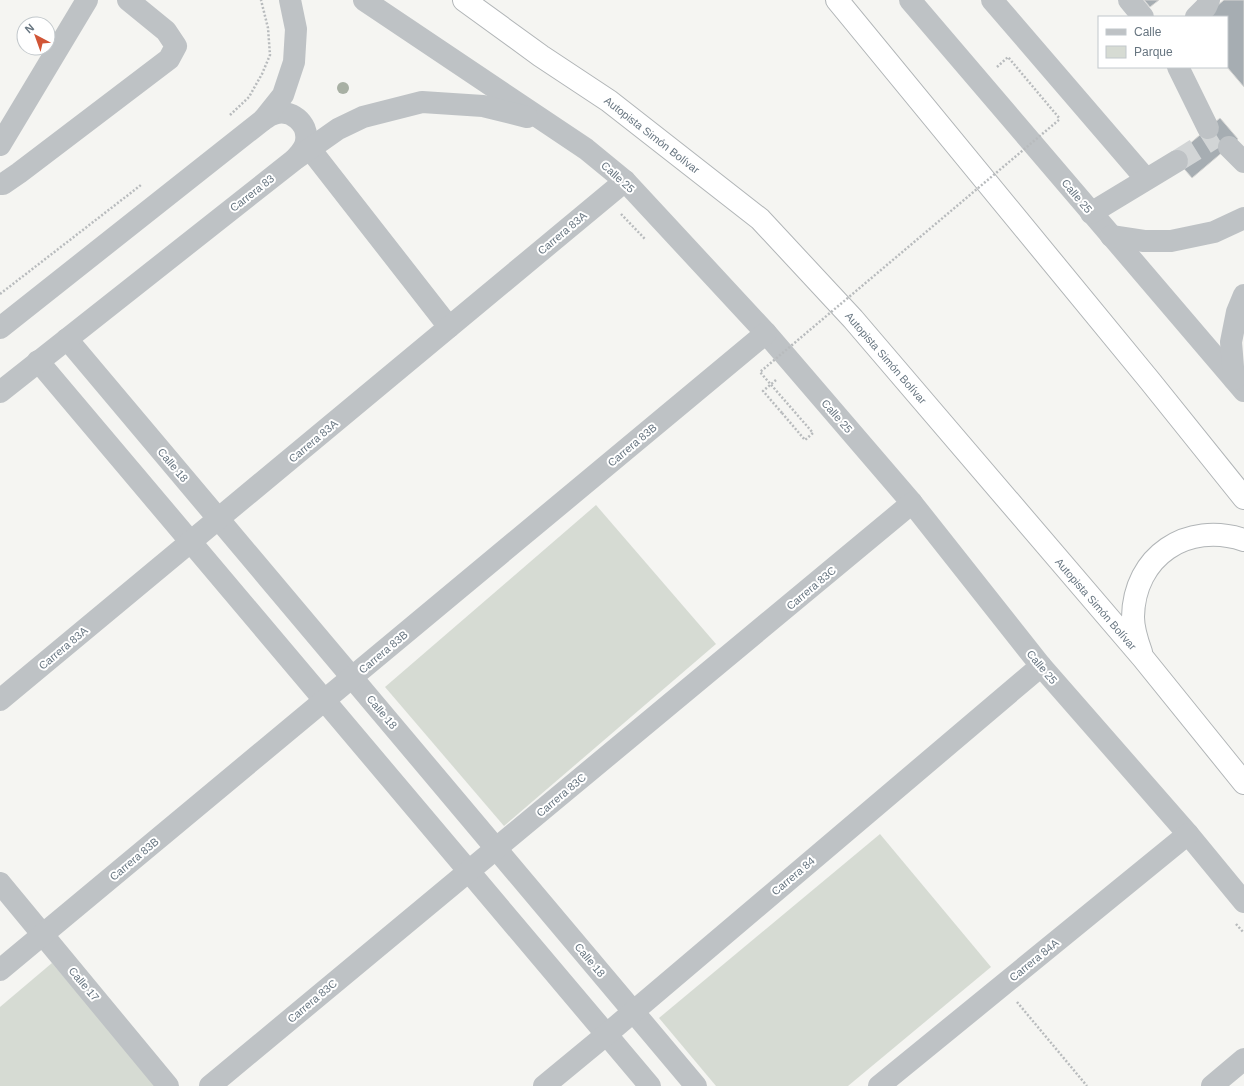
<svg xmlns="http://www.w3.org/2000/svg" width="1244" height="1086" viewBox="0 0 1244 1086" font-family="Helvetica,sans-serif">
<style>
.green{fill:#d6dbd3}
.building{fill:#a6adb2;stroke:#d6d6d4}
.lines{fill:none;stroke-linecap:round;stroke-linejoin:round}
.minor-tunnel{stroke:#d2d5d6;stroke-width:22;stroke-dasharray:22 11;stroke-linecap:butt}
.highway-casing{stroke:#b1b5b7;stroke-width:24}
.path{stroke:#b8bbbd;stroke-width:2.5;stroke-dasharray:2 2;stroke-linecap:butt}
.minor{stroke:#bec2c5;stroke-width:22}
.highway{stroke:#fff;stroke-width:22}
.path-bridge{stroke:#b8bbbd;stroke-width:2.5;stroke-dasharray:2 2;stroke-linecap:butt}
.tree{fill:#a8b0a4}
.labels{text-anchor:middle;stroke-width:4;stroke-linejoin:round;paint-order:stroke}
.street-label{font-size:11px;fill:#677580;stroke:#fff}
</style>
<rect width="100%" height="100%" fill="#f5f5f2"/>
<g class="green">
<path d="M596 505 716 644 504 826 385 687Z"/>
<path d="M880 834 991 967 848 1086H716L659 1018Z"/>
<path d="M52 963 157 1086H0V1007Z"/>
</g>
<g class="building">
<path d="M1144 0H1159L1150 7Z"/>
<path d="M1224 0H1244V87L1227 67V17H1204Z"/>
<path d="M1220 118 1238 139 1192 178 1174 157Z"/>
</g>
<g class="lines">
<path class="minor-tunnel" d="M1177 161 1217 136"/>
<defs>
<g id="highway">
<path d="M464 0 541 56 609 101 760 219 853 319 1143 658 1244 783"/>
<path d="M837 0 1150 381 1244 498"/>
<path d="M1141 652C1137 641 1133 629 1133 617 1134 556 1187 521 1244 540"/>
</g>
</defs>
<use href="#highway" class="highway-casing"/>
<g class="path">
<path d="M997 67 1008 57 1060 119"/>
<path d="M230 115 249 97 262 74 270 55 268 28 261 0"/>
<path d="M621 214 645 239"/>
<path d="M0 294 141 185"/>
<path d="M776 380 763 391 782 413"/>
<path d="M1236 924 1244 933"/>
<path d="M1017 1002 1087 1086"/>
</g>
<g class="minor">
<path d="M364 0 586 149 625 181 766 333 912 503 1041 666 1188 834 1244 902"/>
<path d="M910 0 1244 391"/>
<path d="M992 0 1146 179"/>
<path d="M1129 0 1143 17"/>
<path d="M1196 17 1206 7 1209 0"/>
<path d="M1178 67 1208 128"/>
<path d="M263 120C266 118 270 115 274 114 290 108 309 123 306 141 305 149 300 153 295 159"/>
<path d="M0 145 87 0"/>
<path d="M1229 147 1244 162"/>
<path d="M310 149 449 327"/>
<path d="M0 184H3L19 173 169 59 176 46 166 31 128 0"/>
<path d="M1091 213 1177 161"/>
<path d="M1111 236 1144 241H1171L1214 232 1244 218"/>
<path d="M0 328 263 120 283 95 294 62 296 29 290 0"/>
<path d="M67 339 696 1086"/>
<path d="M38 361 650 1086"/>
<path d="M1234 379 1231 342 1237 312 1244 295"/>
<path d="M0 392 294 160 338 129 363 117 422 102 483 106 527 117"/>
<path d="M0 700 625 181"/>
<path d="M0 883 168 1086"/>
<path d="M0 970 766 333"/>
<path d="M210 1086 912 503"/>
<path d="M544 1086 607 1034 1041 666"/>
<path d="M879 1086 1188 834"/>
<path d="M1212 1086 1244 1059"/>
</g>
<use href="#highway" class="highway"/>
<path class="path-bridge" d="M782 413 805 440 813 433 760 372 1060 119"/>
</g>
<circle class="tree" cx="343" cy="88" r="6"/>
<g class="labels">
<g class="street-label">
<text transform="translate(652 135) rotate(38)" y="4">Autopista Simón Bolívar</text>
<text transform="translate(618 177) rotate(42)" y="4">Calle 25</text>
<text transform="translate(252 193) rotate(-38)" y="4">Carrera 83</text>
<text transform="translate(1077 196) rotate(50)" y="4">Calle 25</text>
<text transform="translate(562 233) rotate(-40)" y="4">Carrera 83A</text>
<text transform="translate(886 358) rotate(49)" y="4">Autopista Simón Bolívar</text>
<text transform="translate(837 416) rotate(49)" y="4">Calle 25</text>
<text transform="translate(313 441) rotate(-40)" y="4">Carrera 83A</text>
<text transform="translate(632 445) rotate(-40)" y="4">Carrera 83B</text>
<text transform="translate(173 465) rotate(50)" y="4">Calle 18</text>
<text transform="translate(811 588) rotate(-40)" y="4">Carrera 83C</text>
<text transform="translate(1096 604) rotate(49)" y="4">Autopista Simón Bolívar</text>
<text transform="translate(63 648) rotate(-40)" y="4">Carrera 83A</text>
<text transform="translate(383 652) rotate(-40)" y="4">Carrera 83B</text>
<text transform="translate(1042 667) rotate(50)" y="4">Calle 25</text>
<text transform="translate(382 712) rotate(50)" y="4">Calle 18</text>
<text transform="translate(561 795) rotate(-40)" y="4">Carrera 83C</text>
<text transform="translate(134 859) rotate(-40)" y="4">Carrera 83B</text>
<text transform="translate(793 876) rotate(-40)" y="4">Carrera 84</text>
<text transform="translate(590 960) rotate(50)" y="4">Calle 18</text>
<text transform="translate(1034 960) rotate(-39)" y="4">Carrera 84A</text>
<text transform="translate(84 984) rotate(50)" y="4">Calle 17</text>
<text transform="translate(312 1001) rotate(-40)" y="4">Carrera 83C</text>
</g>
</g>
<rect x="1098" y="16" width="130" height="52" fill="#ffffff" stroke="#c2c8cc"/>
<rect x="1106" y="29" width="20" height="6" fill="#bec2c5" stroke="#c2c8cc"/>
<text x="1134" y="36" font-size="12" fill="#677580">Calle</text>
<rect x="1106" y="46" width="20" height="12" fill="#d6dbd3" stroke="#c2c8cc"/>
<text x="1134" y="56" font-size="12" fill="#677580">Parque</text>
<g transform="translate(36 36) rotate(319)"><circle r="19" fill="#ffffff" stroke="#c2c8cc"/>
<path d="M0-3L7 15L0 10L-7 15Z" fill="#d15536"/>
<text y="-6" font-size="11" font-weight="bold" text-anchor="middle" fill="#677580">N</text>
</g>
</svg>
